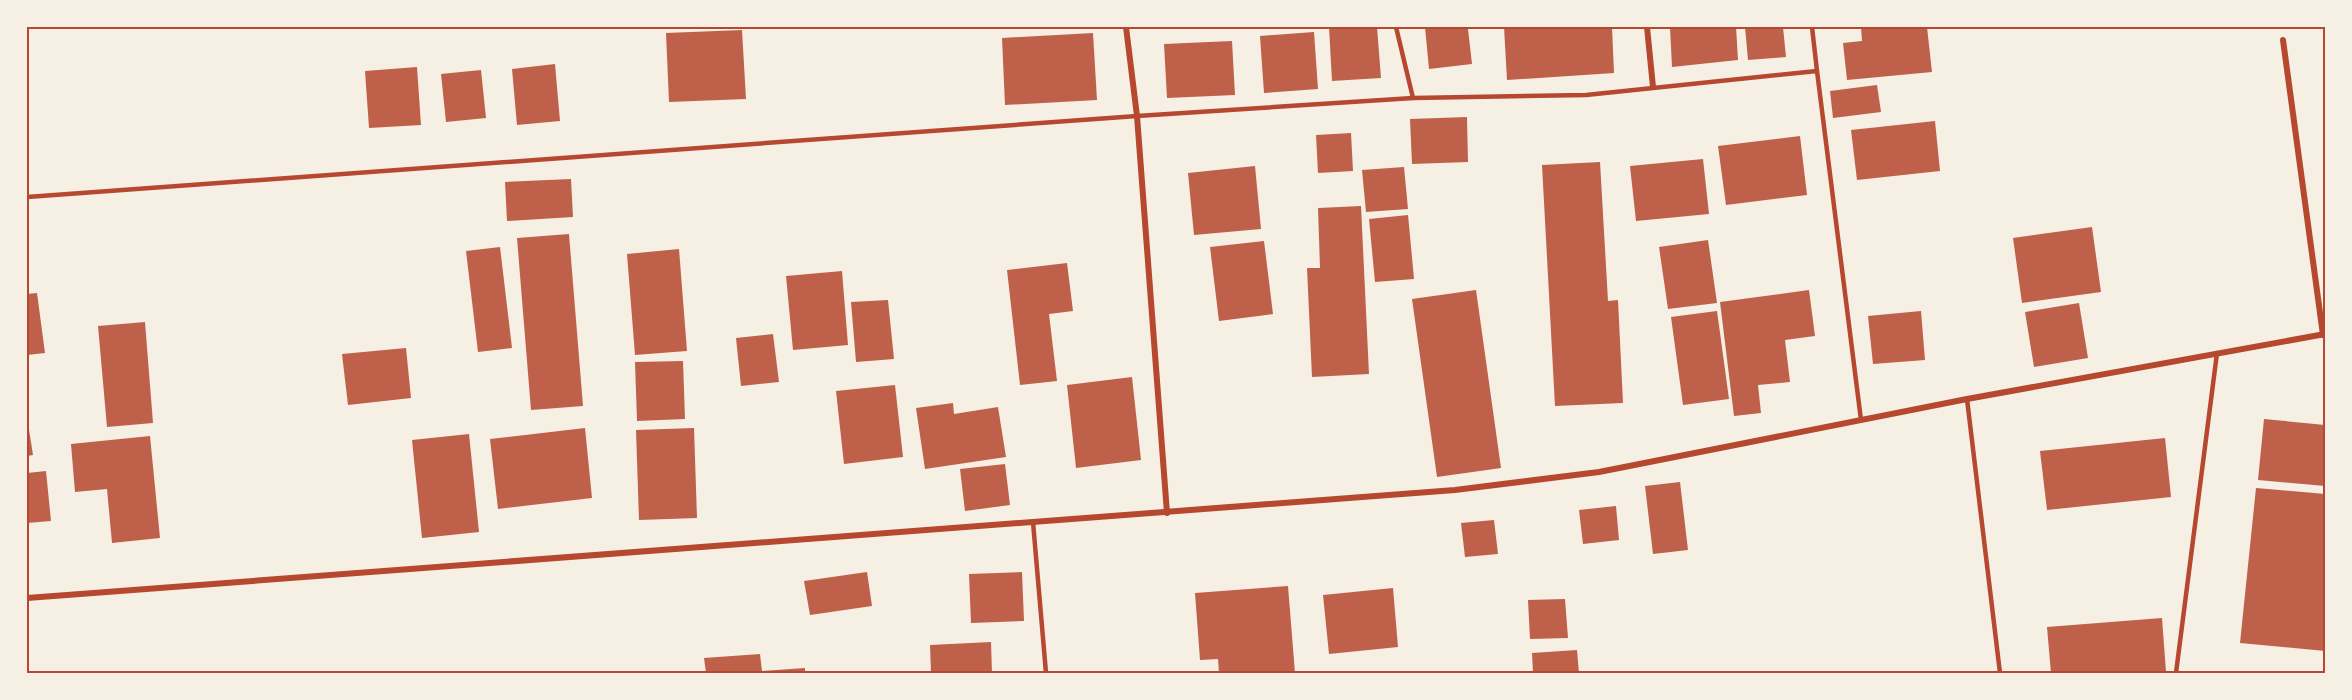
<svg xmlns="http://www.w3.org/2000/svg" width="2352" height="700" viewBox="0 0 2352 700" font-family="'Source Sans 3',sans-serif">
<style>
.building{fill:#bf614a}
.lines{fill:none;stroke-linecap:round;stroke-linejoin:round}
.service{stroke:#b5482f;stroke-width:4.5}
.minor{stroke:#b5482f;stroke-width:6}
.neatline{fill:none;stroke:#b5482f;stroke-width:2}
</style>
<rect width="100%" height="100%" fill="#f6efe4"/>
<g class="building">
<path d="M1329 27H1377L1381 78 1332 81Z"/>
<path d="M1425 27H1475L1468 29 1472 64 1429 69Z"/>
<path d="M1504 27H1612L1614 73 1507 80Z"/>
<path d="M1670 27H1736L1738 60 1672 67Z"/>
<path d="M1745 27H1783L1786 57 1748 60Z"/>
<path d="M1861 27H1927L1932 72 1847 80 1843 43 1862 41Z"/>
<path d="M742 30 746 99 669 102 666 33Z"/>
<path d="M1314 32 1318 89 1264 93 1260 36Z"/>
<path d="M1093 33 1097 100 1005 105 1002 38Z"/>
<path d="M1232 41 1235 95 1167 98 1164 44Z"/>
<path d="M555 64 560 121 517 125 512 69Z"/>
<path d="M417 67 421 125 369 128 365 71Z"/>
<path d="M481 70 486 118 446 122 441 74Z"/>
<path d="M1877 85 1881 112 1833 118 1830 91Z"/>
<path d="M1467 117 1468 162 1412 164 1410 119Z"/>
<path d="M1935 121 1940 171 1857 180 1851 130Z"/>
<path d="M1351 133 1353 171 1318 173 1316 135Z"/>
<path d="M1800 136 1807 195 1726 205 1718 146Z"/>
<path d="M1703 159 1709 214 1636 221 1630 166Z"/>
<path d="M1600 162 1608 301 1618 300 1623 403 1555 406 1542 165Z"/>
<path d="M1255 166 1261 229 1194 235 1188 173Z"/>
<path d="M1404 167 1408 209 1366 212 1362 170Z"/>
<path d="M571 179 573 217 507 221 505 182Z"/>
<path d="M1361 206 1369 374 1312 377 1307 268H1320L1318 208Z"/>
<path d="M1408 215 1414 279 1375 282 1369 219Z"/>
<path d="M2092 227 2101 292 2022 303 2013 238Z"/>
<path d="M569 234 583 406 531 410 517 238Z"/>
<path d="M1708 240 1717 303 1668 309 1659 247Z"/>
<path d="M1264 241 1273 314 1219 321 1210 247Z"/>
<path d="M500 247 512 348 478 352 466 251Z"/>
<path d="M679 249 687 351 635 355 627 254Z"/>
<path d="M1067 263 1073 311 1049 314 1057 381 1020 385 1007 270Z"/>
<path d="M842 271 848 345 793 350 786 276Z"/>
<path d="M1476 290 1501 468 1437 477 1412 299Z"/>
<path d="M1809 290 1815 336 1785 340 1790 382 1758 385 1761 413 1734 416 1720 302Z"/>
<path d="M37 293 45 353 27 355V294Z"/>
<path d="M888 300 894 359 856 362 851 302Z"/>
<path d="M2079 303 2088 358 2034 367 2025 312Z"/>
<path d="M1717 311 1729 399 1683 405 1671 317Z"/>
<path d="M1921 311 1925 360 1873 364 1868 316Z"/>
<path d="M145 322 153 423 107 427 98 326Z"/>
<path d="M773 334 779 382 741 386 736 338Z"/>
<path d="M406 348 411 398 348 405 342 354Z"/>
<path d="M683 361 685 419 637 421 635 362Z"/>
<path d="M1132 377 1141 460 1076 468 1067 385Z"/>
<path d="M895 385 903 457 844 464 836 391Z"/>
<path d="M953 403 954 414 998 407 1006 457 925 469 916 408Z"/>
<path d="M27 417 33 455 27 456Z"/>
<path d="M2264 419 2325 425V486L2258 480Z"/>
<path d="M585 428 592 498 498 509 490 439Z"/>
<path d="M694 428 697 518 639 520 636 430Z"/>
<path d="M469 434 479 532 422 538 412 440Z"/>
<path d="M150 436 160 538 112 543 107 489 75 492 71 444Z"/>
<path d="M2165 438 2171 497 2047 510 2040 451Z"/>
<path d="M1005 464 1010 505 965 511 960 469Z"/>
<path d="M46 471 51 521 27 523V473Z"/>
<path d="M1680 482 1688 550 1653 554 1645 486Z"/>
<path d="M2256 488 2325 494V651L2240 643Z"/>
<path d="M1616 506 1619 540 1583 544 1579 510Z"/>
<path d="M1494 520 1498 554 1465 557 1461 523Z"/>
<path d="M867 572 872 606 810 615 804 581Z"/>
<path d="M1022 572 1024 621 971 623 969 574Z"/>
<path d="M1288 586 1295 673H1219L1218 659 1200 660 1195 593Z"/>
<path d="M1393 588 1398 647 1329 654 1323 595Z"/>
<path d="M1565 599 1568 638 1530 639 1528 600Z"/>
<path d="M2162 618 2166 672 2051 673 2047 627Z"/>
<path d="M991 642 992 673H931L930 645Z"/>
<path d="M1577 650 1579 673H1533L1532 653Z"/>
<path d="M760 654 762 671 805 668V673H706L704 658Z"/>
</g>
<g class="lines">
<g class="service">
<path d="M1396 27 1413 98"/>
<path d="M1812 27 1817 71"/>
<path d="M27 197 1137 116 1413 98 1586 95 1817 71 1861 420"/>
<path d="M1967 399 2000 673"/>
<path d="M1033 522 1046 673"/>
<path d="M2176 673 2217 353"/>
</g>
<g class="minor">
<path d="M1126 27 1137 116 1167 513"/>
<path d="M1647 27 1653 87"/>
<path d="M2283 40 2323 335"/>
<path d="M27 598 1455 490 1599 472 1967 399 2325 334"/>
</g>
</g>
<rect width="2352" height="700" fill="none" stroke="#f6efe4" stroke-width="57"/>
<rect x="28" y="28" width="2296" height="644" class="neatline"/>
</svg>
